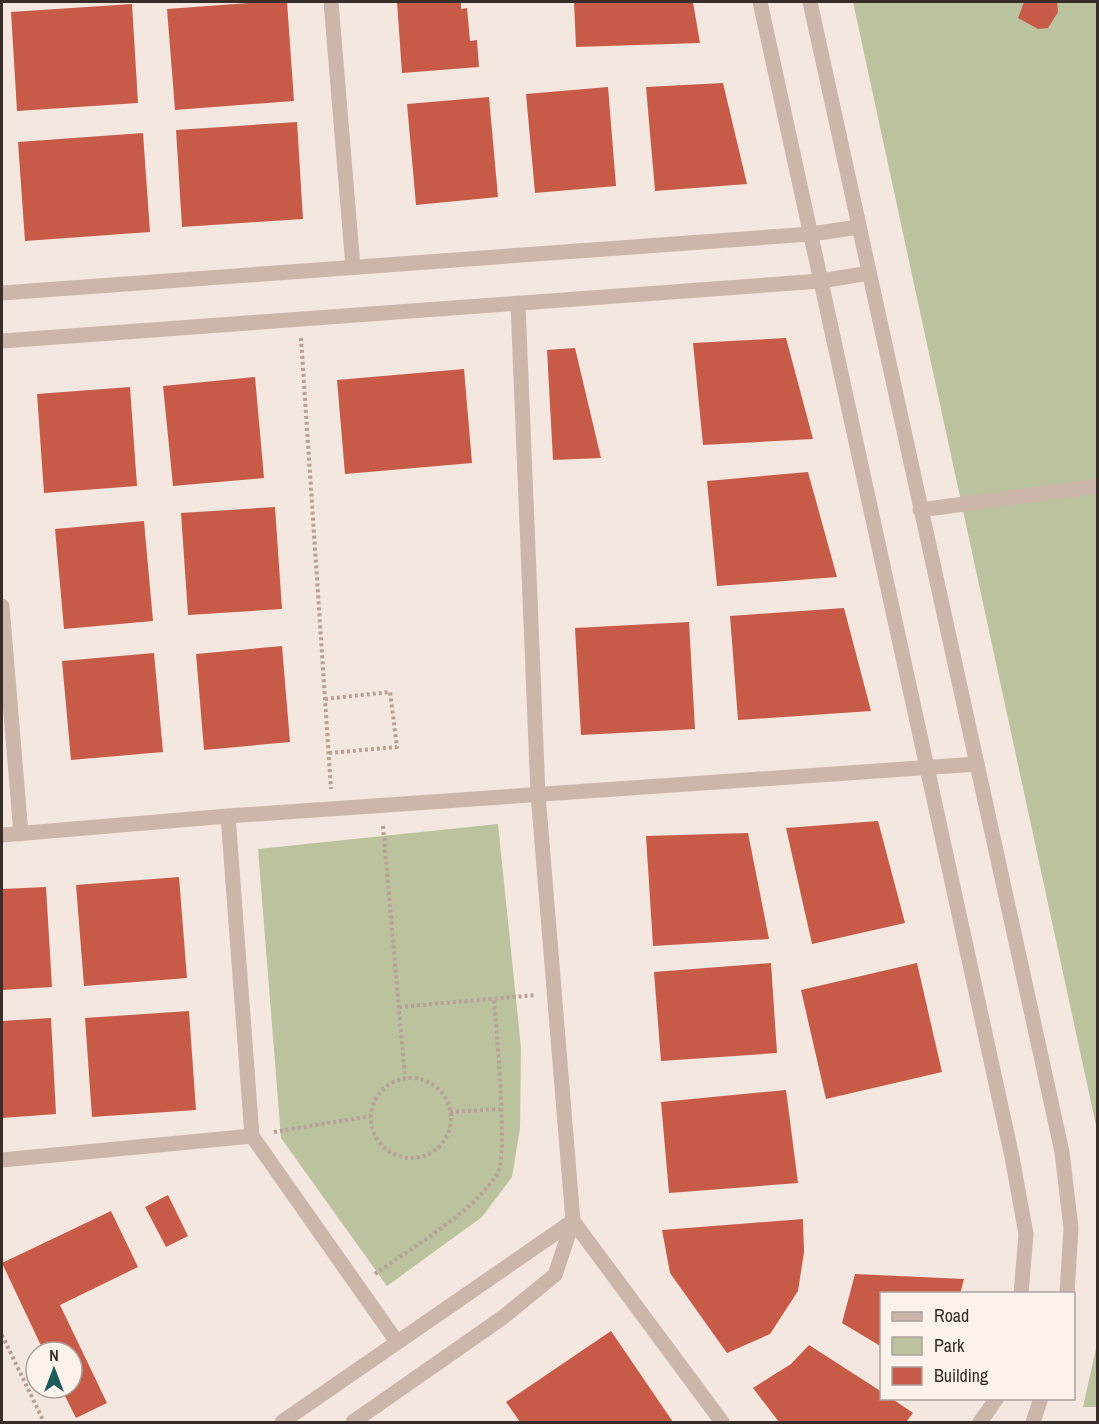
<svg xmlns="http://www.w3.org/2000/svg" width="1099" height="1424" viewBox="0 0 1099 1424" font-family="'Archivo Narrow',sans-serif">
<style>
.green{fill:#bac39e}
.building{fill:#c85b48}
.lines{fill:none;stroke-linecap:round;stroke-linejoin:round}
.path{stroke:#b8a094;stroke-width:4;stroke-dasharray:3 3;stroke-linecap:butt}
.minor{stroke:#ccb6aa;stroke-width:15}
</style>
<rect width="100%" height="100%" fill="#f3e7df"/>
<g class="green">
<path d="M853 2H1097V1130Z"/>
<path d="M498 824 521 1048 520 1128 512 1177 482 1217 387 1286 281 1138 258 849Z"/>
<path d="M1097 1344V1407H1083Z"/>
</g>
<g class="building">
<path d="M263 2H287L294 101 175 110 167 9Z"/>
<path d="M397 2H461V9L467 8 470 41 477 40 479 67 402 73Z"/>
<path d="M574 2H693L700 43 576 47Z"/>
<path d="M1024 2H1057L1058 12 1048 28 1038 29 1018 18Z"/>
<path d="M132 4 138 103 17 111 11 12Z"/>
<path d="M723 83 747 184 655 191 646 87Z"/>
<path d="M608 87 616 186 535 193 526 94Z"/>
<path d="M489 97 498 197 416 205 407 104Z"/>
<path d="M297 122 303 219 182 227 176 130Z"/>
<path d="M143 133 150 232 25 241 18 142Z"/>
<path d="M786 338 813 439 703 445 693 343Z"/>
<path d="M575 348 601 458 553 460 547 350Z"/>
<path d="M464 369 472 463 345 474 337 380Z"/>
<path d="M255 377 264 478 173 486 163 386Z"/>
<path d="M130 387 137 486 44 493 37 394Z"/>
<path d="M808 472 837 577 717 586 707 481Z"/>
<path d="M275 507 282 609 188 615 181 513Z"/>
<path d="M144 521 153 621 64 629 55 529Z"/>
<path d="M844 608 871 711 738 720 730 616Z"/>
<path d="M689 622 695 729 581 735 575 628Z"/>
<path d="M282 646 290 742 204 750 196 654Z"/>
<path d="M154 653 163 752 71 760 62 661Z"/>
<path d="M878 821 905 923 812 944 786 828Z"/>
<path d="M748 833 769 939 653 946 646 836Z"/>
<path d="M179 877 187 978 84 986 76 885Z"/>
<path d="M46 887 52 987 2 990V889Z"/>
<path d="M771 963 777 1053 661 1061 654 972Z"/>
<path d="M917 963 942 1072 826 1099 801 990Z"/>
<path d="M189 1011 196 1110 92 1117 85 1018Z"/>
<path d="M51 1018 56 1114 2 1118V1021Z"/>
<path d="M786 1090 798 1183 669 1193 661 1102Z"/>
<path d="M168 1195 188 1236 166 1247 145 1207Z"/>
<path d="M111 1211 138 1267 60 1305 107 1403 76 1418 61 1388H72V1352H44L2 1263Z"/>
<path d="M803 1219 804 1252 798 1291 770 1334 727 1353 670 1273 662 1230Z"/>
<path d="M855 1274 964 1279 960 1294H882V1347L842 1323Z"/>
<path d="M611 1331 673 1422H520L506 1402Z"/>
<path d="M809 1345 882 1392V1398H891L913 1413 906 1422H779L753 1388 791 1364Z"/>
</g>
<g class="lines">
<g class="path">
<path d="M301 338 331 789"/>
<path d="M325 699 390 692 397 747 329 753"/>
<path d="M383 826 405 1078"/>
<path d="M399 1007 535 995"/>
<circle cx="411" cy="1118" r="40"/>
<path d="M450 1112 500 1109"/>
<path d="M274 1132 370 1116"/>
<path d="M375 1274C410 1249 478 1209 498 1172 508 1154 496 1027 494 998"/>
<path d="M2 1335 44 1422"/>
</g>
<g class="minor">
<path d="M331 2 353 267"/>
<path d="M760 2 1012 1157 1026 1234 1021 1294"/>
<path d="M810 2 1062 1152 1071 1228 1067 1294"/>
<path d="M2 293 811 234 859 227"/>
<path d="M2 341 821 281 869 273"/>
<path d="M920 510 1098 486"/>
<path d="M2 606 21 834"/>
<path d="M2 835 228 816 977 764"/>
<path d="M252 1136 397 1342"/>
<path d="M2 1160 252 1136 228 816"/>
<path d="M573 1221 722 1422"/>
<path d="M282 1422 573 1221 538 794 518 304"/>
<path d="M353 1422 502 1318 555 1275 573 1221"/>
<path d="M980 1422 997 1398"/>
<path d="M1033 1422 1041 1398"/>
</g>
</g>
<rect width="1099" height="1424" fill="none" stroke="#392d2a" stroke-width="6"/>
<rect x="880" y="1292" width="195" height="108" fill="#faf2eb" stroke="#ada39e" stroke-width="1.5"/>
<rect x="892" y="1312" width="30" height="9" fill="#ccb6aa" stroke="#ada39e" stroke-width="1.5"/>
<text x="934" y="1322" font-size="18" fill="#392d2a">Road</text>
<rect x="892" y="1337" width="30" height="18" fill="#bac39e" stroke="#ada39e" stroke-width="1.5"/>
<text x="934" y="1352" font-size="18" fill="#392d2a">Park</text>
<rect x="892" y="1367" width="30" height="18" fill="#c85b48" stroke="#ada39e" stroke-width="1.5"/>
<text x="934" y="1382" font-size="18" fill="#392d2a">Building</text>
<g transform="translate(54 1370)"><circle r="28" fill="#faf2eb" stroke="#ada39e" stroke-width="1.5"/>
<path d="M0-4.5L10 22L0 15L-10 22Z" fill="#1e5c5a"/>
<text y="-9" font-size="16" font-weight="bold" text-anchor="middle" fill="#392d2a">N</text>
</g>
</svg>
